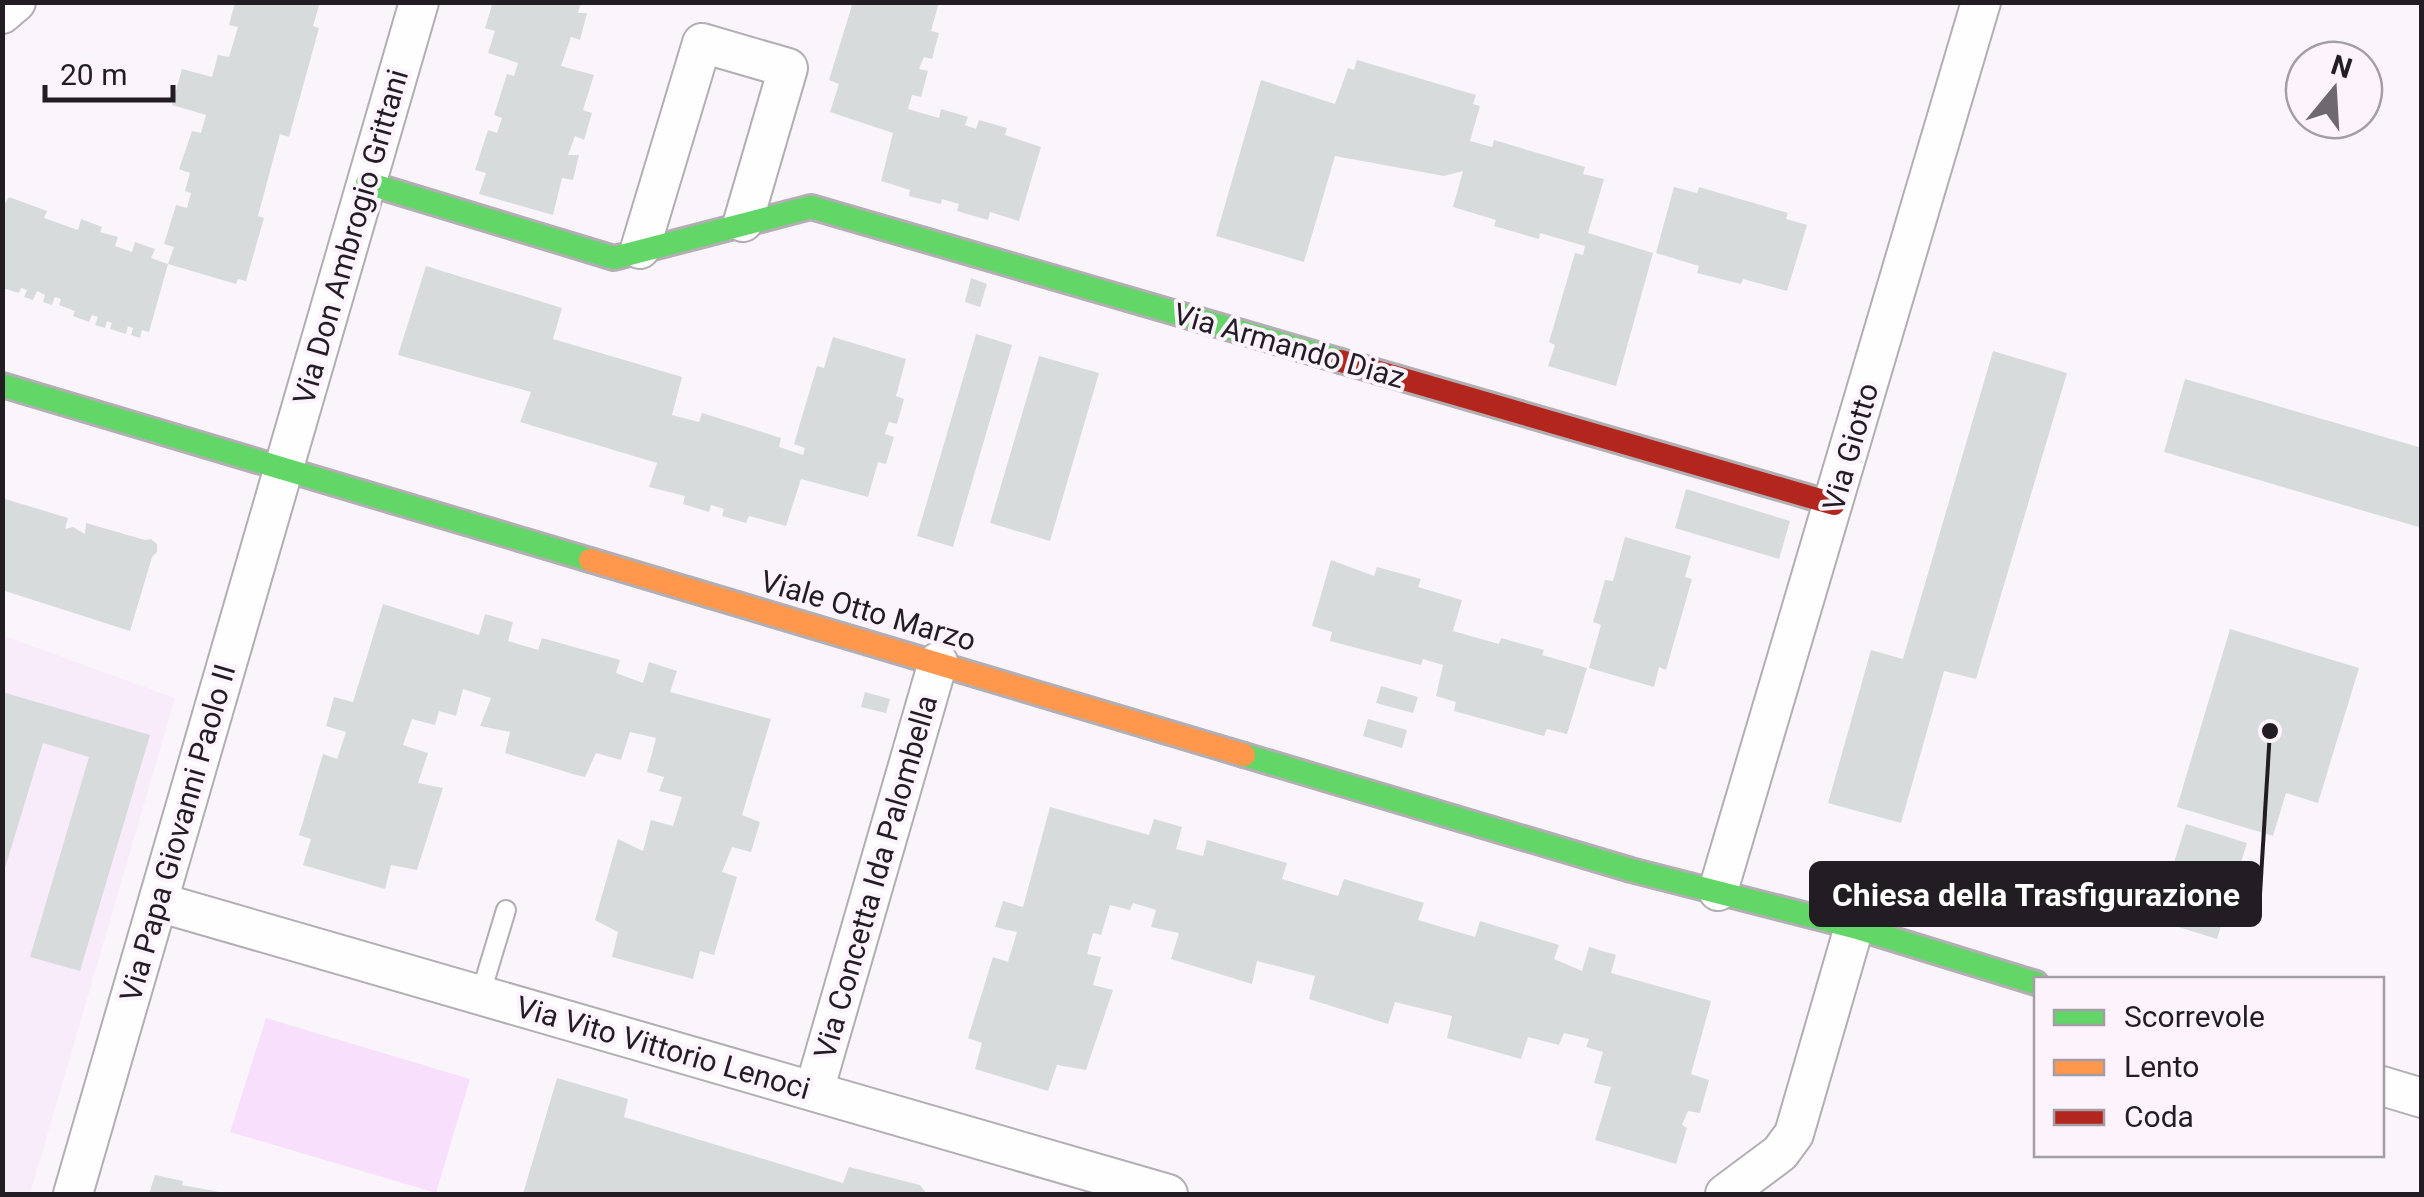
<svg xmlns="http://www.w3.org/2000/svg" width="2424" height="1197" viewBox="0 0 2424 1197" font-family="Roboto,sans-serif">
<style>
.built{fill:#f8ecfb}
.green{fill:#f8e0fd}
.building{fill:#d8dbdc}
.lines{fill:none;stroke-linecap:round;stroke-linejoin:round}
.lane-casing{stroke:#b2aeb3;stroke-width:22}
.street-casing{stroke:#b2aeb3;stroke-width:42}
.fast-casing{stroke:#b2aeb3;stroke-width:28}
.slow-casing{stroke:#b2aeb3;stroke-width:28}
.jam-casing{stroke:#b2aeb3;stroke-width:28}
.lane{stroke:#fefefe;stroke-width:18}
.street{stroke:#fefefe;stroke-width:38}
.fast{stroke:#63d668;stroke-width:22}
.slow{stroke:#ff974d;stroke-width:22}
.jam{stroke:#b3261e;stroke-width:22}
.labels{text-anchor:middle;stroke-width:8;stroke-linejoin:round;paint-order:stroke}
.street-label{font-size:30px;fill:#221d23;stroke:#fcf3fd}
.leader{fill:none;stroke:#221d23;stroke-width:4}
.callout-dot{fill:#221d23;stroke:#fcf3fd;stroke-width:4}
.callout{fill:#221d23;stroke:#221d23;stroke-width:4}
.callout-label{font-size:32px;text-anchor:middle;font-weight:bold;fill:#fff}
</style>
<rect width="100%" height="100%" fill="#faf5fb"/>
<path class="built" d="M2 635 175 698 30 1194H3Z"/>
<path class="green" d="M266 1018 470 1079 436 1193 230 1132Z"/>
<g class="building">
<path d="M235 2H320L313 26 319 28 289 137 280 134 258 216 264 218 246 281 238 279 236 284 168 264 174 247 164 244 176 205 187 208 191 193 185 191 190 173 179 169 192 131 201 133 206 115 172 105 182 69 212 77 218 55 229 57 238 27 229 25Z"/>
<path d="M493 2H581L578 13H587L580 40 571 37 561 66 594 75 583 110 592 113 584 140 575 136 568 155H579L573 180 562 178 553 215 479 194 486 173 475 170 488 130 497 133 502 118 494 115 507 74 514 76 518 63 488 53 495 31 485 28Z"/>
<path d="M853 2H939L931 31 939 33 932 59 924 57 919 69 928 71 921 97 912 95 908 109 939 118 941 109 968 117 965 125 976 129 979 120 1007 128 1005 135 1041 147 1019 221 990 212 988 220 957 211 959 204 942 199 941 204 909 196 910 190 881 181 893 133 830 112 839 84 829 80Z"/>
<path d="M1357 60 1476 95 1473 104 1480 106 1470 141 1492 147 1494 140 1585 167 1583 174 1604 179 1588 233 1653 253 1616 386 1548 366 1555 345 1549 342 1575 253 1583 255 1585 246 1540 233 1539 239 1494 226 1496 220 1453 207 1463 171 1444 176 1335 156 1304 262 1216 236 1261 80 1335 104 1348 68 1354 70Z"/>
<path d="M1674 187 1697 193 1699 187 1788 213 1786 219 1807 225 1787 291 1743 279 1741 284 1697 273 1699 266 1656 253Z"/>
<path d="M9 197 47 211 44 218 78 230 81 219 102 227 100 232 118 237 115 246 132 252 135 242 155 249 151 258 168 264 149 332 142 330 140 338 131 335 133 328 128 326 126 334 110 329 112 323 107 321 105 328 95 325 98 317 92 315 89 322 73 316 75 311 59 305 61 299 55 297 52 305 43 302 45 295 37 291 33 300 24 297 27 290 21 288 19 293 2 288V208Z"/>
<path d="M426 266 562 308 553 339 682 377 672 415 699 422 702 413 781 438 779 447 803 455 805 448 794 444 817 366 824 368 833 337 906 359 896 396 904 399 897 424 889 422 885 434 894 437 886 464 878 462 868 497 801 479 786 526 749 516 746 523 722 516 724 509 711 505 709 512 683 504 685 496 649 487 657 463 520 422 531 392 398 355Z"/>
<path d="M971 278 987 284 980 307 965 302Z"/>
<path d="M976 334 1012 345 953 547 917 536Z"/>
<path d="M1993 351 2067 373 1976 679 1944 671 1901 823 1828 803 1871 650 1903 659Z"/>
<path d="M1039 356 1099 373 1050 541 990 523Z"/>
<path d="M2185 379 2422 448V528L2164 452Z"/>
<path d="M1686 489 1790 521 1779 559 1675 528Z"/>
<path d="M2 498 68 518 65 529 73 527 85 534 86 523 145 540 151 539 157 544V552L152 557 130 631 2 590Z"/>
<path d="M1625 537 1691 556 1685 577 1692 579 1666 670 1659 667 1654 687 1589 668 1601 625 1593 622 1605 580 1613 581Z"/>
<path d="M1331 560 1374 576 1377 567 1421 579 1418 587 1462 600 1453 631 1499 644 1501 638 1544 650 1542 655 1587 668 1567 734 1547 729 1544 736 1454 711 1456 702 1436 696 1443 665 1423 659 1421 665 1330 641 1332 632 1312 626Z"/>
<path d="M383 604 479 635 485 614 513 622 508 641 538 650 542 638 620 660 616 673 643 683 649 662 677 671 670 692 771 719 742 815 760 822 751 852 732 847 722 872 737 877 714 955 700 951 693 979 612 957 618 932 595 920 618 839 643 851 651 820 673 826 682 797 659 791 664 777 647 772 656 738 630 732 621 760 596 753 585 777 576 775 505 753 510 732 480 726 491 698 463 689 456 716 439 711 435 725 412 719 403 745 428 753 418 783 443 788 417 870 391 865 385 889 303 865 311 839 299 835 323 754 337 759 346 732 326 726 334 697 353 702Z"/>
<path d="M2230 629 2359 668 2318 803 2286 793 2273 836 2177 807Z"/>
<path d="M1381 686 1418 697 1413 713 1376 703Z"/>
<path d="M2 692 150 735 80 971 30 957 89 757 43 743 2 878Z"/>
<path d="M865 692 890 699 886 713 861 707Z"/>
<path d="M1368 719 1407 730 1402 748 1363 736Z"/>
<path d="M1050 807 1149 835 1154 819 1182 827 1176 849 1203 856 1207 840 1287 863 1282 879 1338 896 1344 879 1424 903 1418 920 1475 937 1480 921 1559 945 1554 959 1582 971 1589 947 1616 955 1611 973 1711 1001 1691 1074 1709 1080 1700 1113 1688 1111 1682 1125 1687 1128 1676 1164 1595 1140 1611 1087 1594 1083 1603 1052 1586 1047 1589 1039 1564 1033 1559 1045 1528 1037 1521 1059 1447 1038 1452 1016 1395 1002 1388 1024 1309 999 1315 976 1257 961 1252 984 1171 959 1179 933 1151 927 1156 910 1133 903 1130 910 1110 905 1101 935 1093 933 1087 954 1101 957 1093 985 1113 990 1086 1070 1057 1065 1048 1091 975 1069 982 1043 968 1038 993 957 1008 962 1017 932 995 927 1003 901 1023 907Z"/>
<path d="M2186 824 2247 843 2217 939 2156 920Z"/>
<path d="M557 1078 628 1099 624 1117 843 1183 849 1167 920 1185 927 1194H523Z"/>
<path d="M155 1175 183 1181 182 1185 230 1194H149Z"/>
</g>
<g class="lines">
<defs>
<path id="lane" d="M480 996 506 910"/>
<g id="street">
<path d="M2 14 16 2"/>
<path d="M640 249 702 43 788 68 743 222"/>
<path d="M1718 891 1981 2"/>
<path d="M158 902 1168 1194"/>
<path d="M2382 1086 2422 1098"/>
<path d="M814 1091 938 662"/>
<path d="M73 1194 419 2"/>
<path d="M1725 1194 1780 1153 1794 1134 1854 927"/>
</g>
<g id="fast">
<path d="M367 183 614 258 811 207 1341 361"/>
<path d="M2 385 590 560"/>
<path d="M1244 755 1631 870 1854 927 2036 983"/>
</g>
<path id="slow" d="M590 560 1244 755"/>
<path id="jam" d="M1341 361 1834 504"/>
</defs>
<use href="#lane" class="lane-casing"/>
<use href="#street" class="street-casing"/>
<use href="#fast" class="fast-casing"/>
<use href="#slow" class="slow-casing"/>
<use href="#jam" class="jam-casing"/>
<use href="#lane" class="lane"/>
<use href="#street" class="street"/>
<use href="#fast" class="fast"/>
<use href="#slow" class="slow"/>
<use href="#jam" class="jam"/>
</g>
<g class="labels">
<g class="street-label">
<text transform="translate(351 237) rotate(-74)" y="10">Via Don Ambrogio Grittani</text>
<text transform="translate(1289 346) rotate(16)" y="10">Via Armando Diaz</text>
<text transform="translate(1851 447) rotate(-74)" y="10">Via Giotto</text>
<text transform="translate(868 611) rotate(16)" y="10">Viale Otto Marzo</text>
<text transform="translate(178 833) rotate(-74)" y="10">Via Papa Giovanni Paolo II</text>
<text transform="translate(876 877) rotate(-74)" y="10">Via Concetta Ida Palombella</text>
<text transform="translate(663 1048) rotate(16)" y="10">Via Vito Vittorio Lenoci</text>
</g>
</g>
<path class="leader" d="M2270 731L2260 894"/>
<circle class="callout-dot" cx="2270" cy="731" r="10"/>
<rect class="callout" x="1811" y="863" width="449" height="62" rx="10"/>
<g class="callout-label">
<text x="2036" y="906">Chiesa della Trasfigurazione</text>
</g>
<rect width="2424" height="1197" fill="none" stroke="#221d23" stroke-width="10"/>
<rect x="2034" y="977" width="350" height="180" fill="#fcf3fd" stroke="#a59da6" stroke-width="2.5"/>
<rect x="2054" y="1010" width="50" height="15" fill="#63d668" stroke="#a59da6" stroke-width="2.5"/>
<text x="2124" y="1027" font-size="30" fill="#221d23">Scorrevole</text>
<rect x="2054" y="1060" width="50" height="15" fill="#ff974d" stroke="#a59da6" stroke-width="2.5"/>
<text x="2124" y="1077" font-size="30" fill="#221d23">Lento</text>
<rect x="2054" y="1110" width="50" height="15" fill="#b3261e" stroke="#a59da6" stroke-width="2.5"/>
<text x="2124" y="1127" font-size="30" fill="#221d23">Coda</text>
<g transform="translate(2334 90) rotate(18)"><circle r="48" fill="#fcf3fd" stroke="#a59da6" stroke-width="2.5"/>
<path d="M0-8L18 38L0 25L-18 38Z" fill="#6e696f"/>
<text y="-15" font-size="28" font-weight="bold" text-anchor="middle" fill="#221d23">N</text>
</g>
<path d="M45 85v15h128v-15" fill="none" stroke="#221d23" stroke-width="5"/>
<text x="60" y="85" font-size="30" fill="#221d23" stroke="#fcf3fd" stroke-width="8" paint-order="stroke">20 m</text>
</svg>
